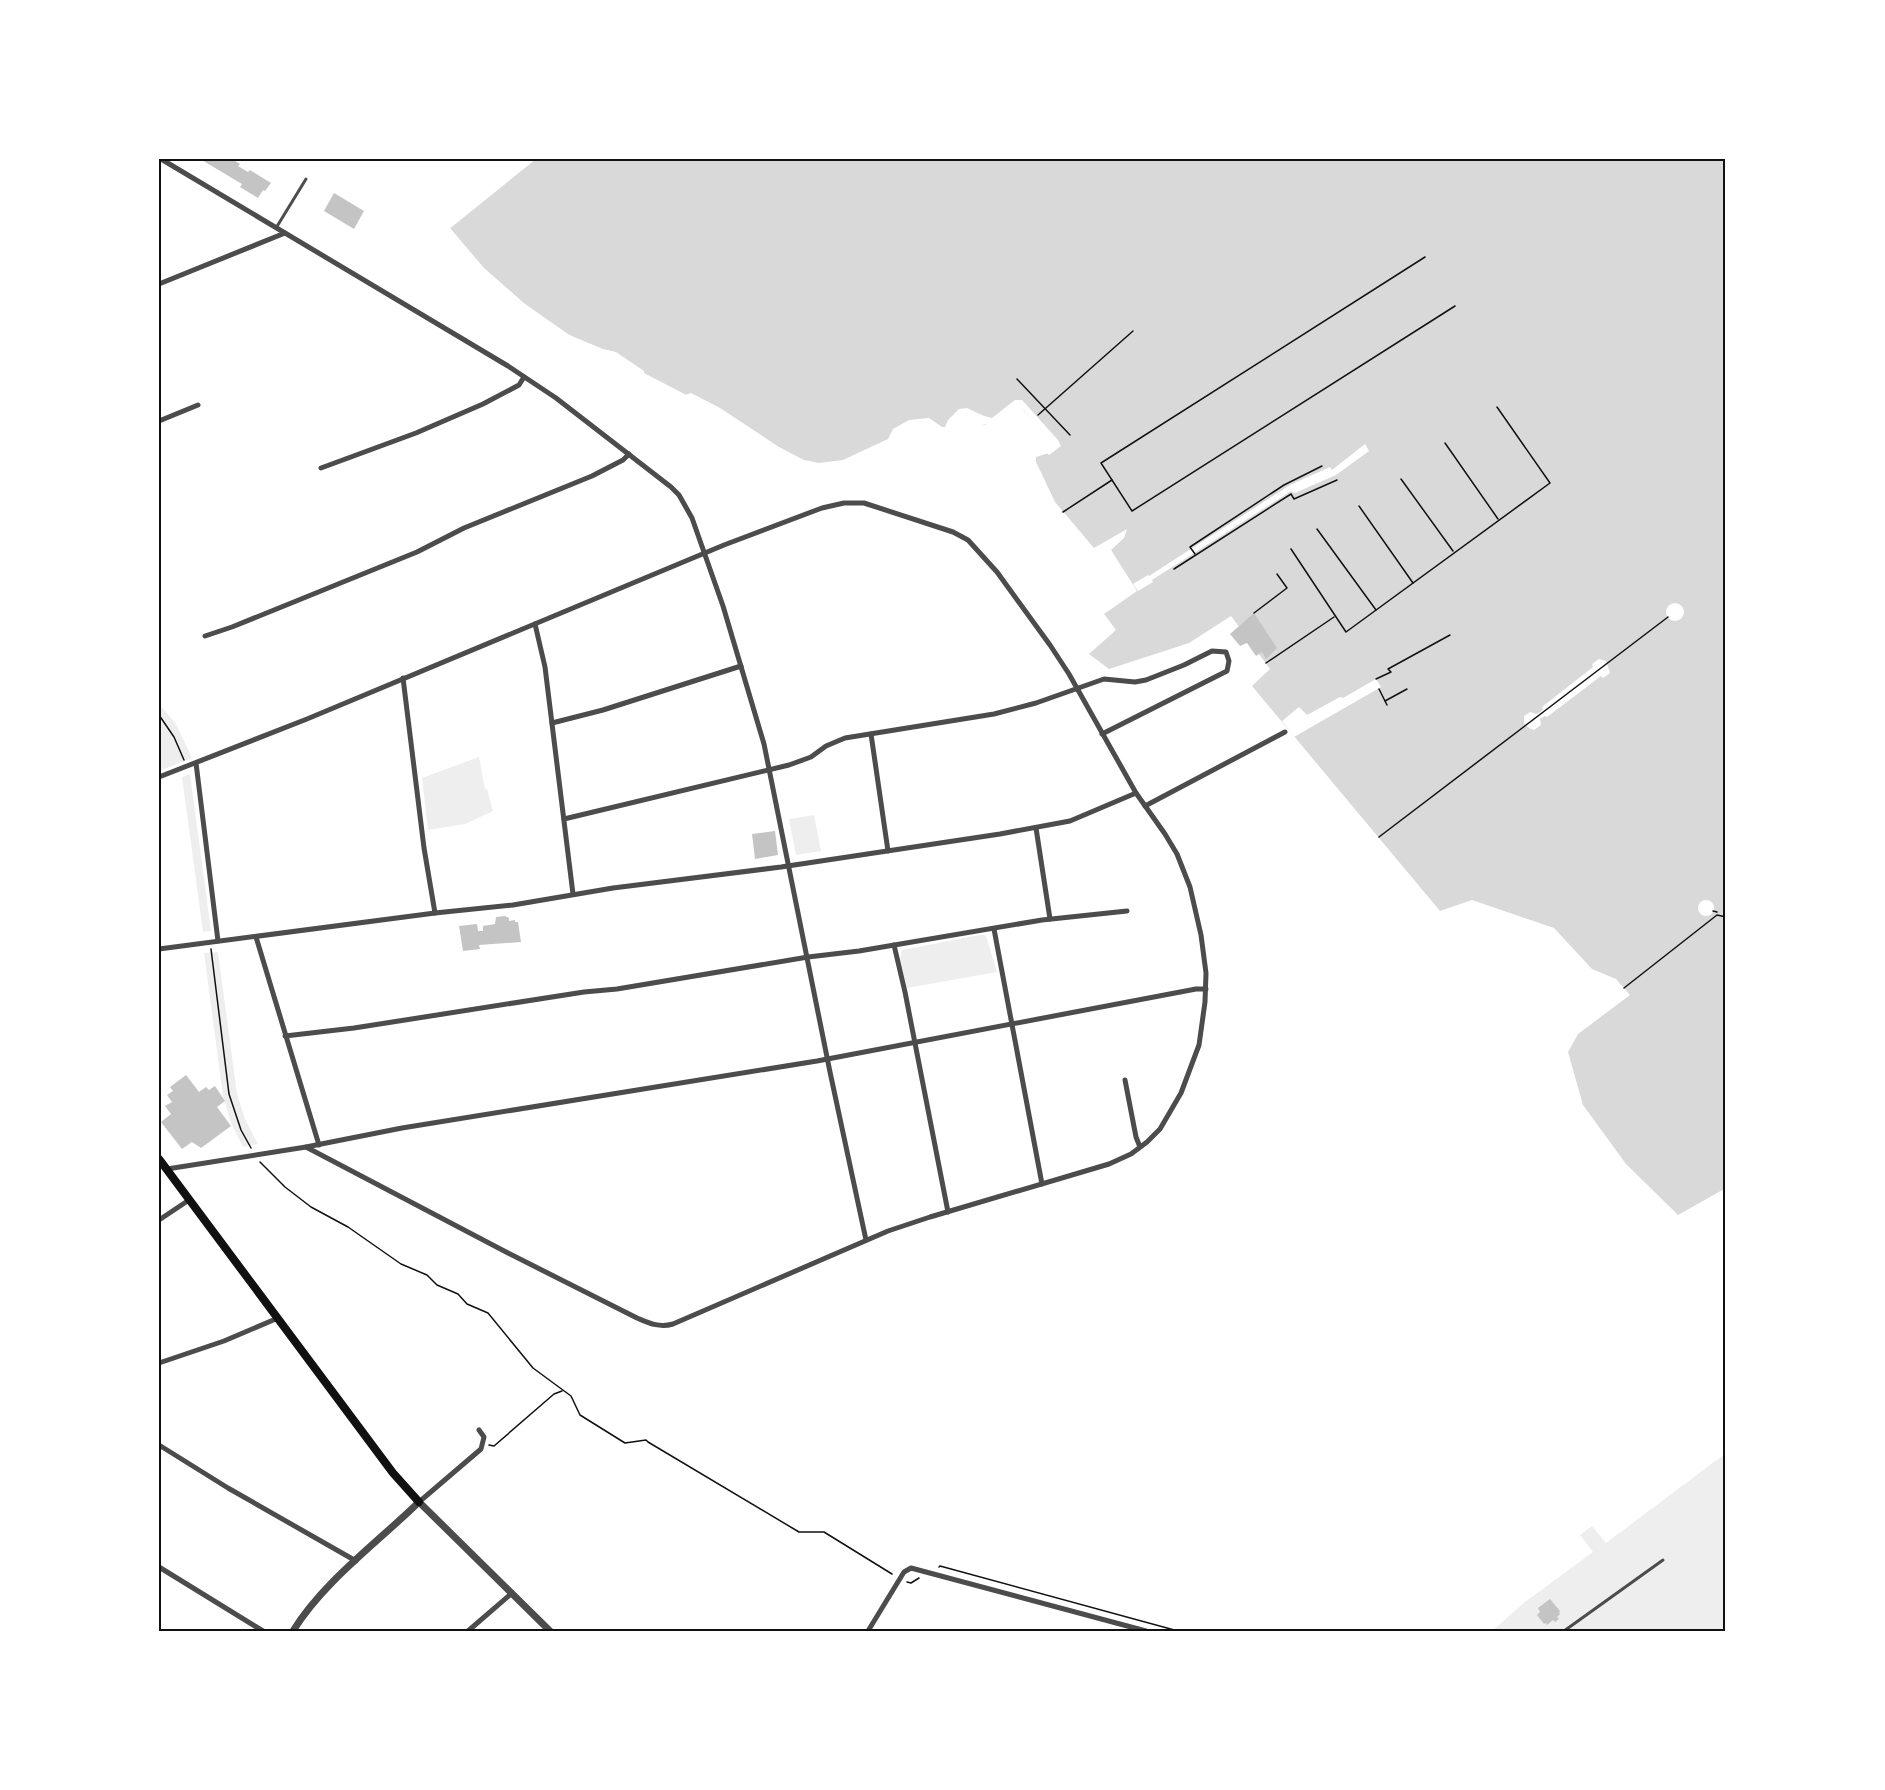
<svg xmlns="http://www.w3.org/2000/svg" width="1885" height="1790" viewBox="0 0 1885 1790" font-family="'IBM Plex Sans',sans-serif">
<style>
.green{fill:#eee}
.water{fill:#d9d9d9}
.pier{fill:#fff}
.building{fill:#c4c4c4}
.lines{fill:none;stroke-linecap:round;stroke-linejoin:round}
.path{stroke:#111;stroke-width:1.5}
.service{stroke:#4c4c4c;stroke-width:3}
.minor{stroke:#4c4c4c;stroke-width:5}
.tertiary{stroke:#4c4c4c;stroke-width:7}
.secondary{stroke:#111;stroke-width:8}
.neatline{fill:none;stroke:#111;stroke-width:2}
</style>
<rect width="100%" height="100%" fill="#fff"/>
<g class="green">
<path d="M159 704 176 724 192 758 159 771Z"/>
<path d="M479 757 485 789H487L493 811 465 824 428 830 422 778Z"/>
<path d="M190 774 211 931 203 932 182 777Z"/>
<path d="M814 815 821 851 796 855 789 819Z"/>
<path d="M980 935H985L987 939 997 972 907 988 900 959 902 950Z"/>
<path d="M218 952 237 1094 245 1119 258 1144 243 1147 231 1123 223 1096 204 953Z"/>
<path d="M1726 1453V1631H1492L1525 1602 1593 1552 1580 1535 1592 1526 1606 1543Z"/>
</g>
<path class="water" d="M387 159H1726V1188L1678 1215 1626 1164 1583 1105 1568 1052 1578 1034 1630 995 1616 979 1592 969 1554 928 1472 900 1440 911 1252 686 1270 669 1231 616 1189 643 1109 669 1089 654 1116 630 1104 614 1137 591 1111 550 1124 538 1127 529 1094 548 1055 502 1036 462V457L1049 453 1055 447 1019 405 985 425 967 418 957 419 951 428 919 426 837 465H805L739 422 568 334 525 304 484 268 450 228Z"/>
<g class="pier">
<path d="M385 159H536L448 230Z"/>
<path d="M569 335 603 349 616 352 644 371V376L615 359 567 337Z"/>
<path d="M691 393 720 408 779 447 804 460 819 463 843 460 860 452 888 439 893 429 909 420 929 418 942 427H945L948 420 959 409 967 408 984 416 992 418 1015 400H1022L1058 440 1061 446 1049 455 1046 452 1051 446 1024 410 1018 408 991 425 973 423 965 419 959 421 952 430 940 435 919 429 912 431 893 444 838 467 819 470 804 467 767 446 737 425 682 396Z"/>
<path d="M1365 444 1369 451 1336 475 1295 493 1291 491 1152 580 1153 582 1138 591 1133 584 1148 575 1149 576 1290 485 1330 467 1332 470Z"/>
<circle cx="1675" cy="612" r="9"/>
<path d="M1599 659 1606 661 1610 673 1603 678 1601 676 1547 717 1545 716 1540 719 1541 725 1534 730 1529 728 1524 723V716L1530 712 1537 714 1543 710 1542 707 1593 667 1592 664Z"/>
<path d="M1376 679 1381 687 1294 737 1282 721 1299 707 1307 715 1340 697 1343 698Z"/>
<circle cx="1706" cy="908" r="8"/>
</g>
<g class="building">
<path d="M200 159H232L240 164 238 166 248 172 250 170 271 183 265 191 263 190 258 198 240 187 242 184Z"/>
<path d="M334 193 364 211 354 229 324 211Z"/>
<path d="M1254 613 1277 648 1266 659 1262 652 1256 656 1247 643 1240 646 1230 634Z"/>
<path d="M775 831 778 855 755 859 752 834Z"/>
<path d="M505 916 509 918V921L515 920V922H518L521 942 479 945 480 949 463 951 459 926 477 924 478 931H483V926L495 924 496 917Z"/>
<path d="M186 1075 199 1092 206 1087 209 1090 215 1086 225 1101 217 1107 231 1126 201 1148 192 1142 182 1149 161 1122 171 1114 165 1106 172 1102 167 1095 173 1091 170 1087Z"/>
<path d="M1550 1599 1560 1611 1559 1612 1560 1614 1557 1617 1559 1619 1555 1622 1553 1620 1547 1625 1546 1623 1544 1624 1537 1615 1540 1612 1538 1608Z"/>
</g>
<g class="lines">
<g class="path">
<path d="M1425 257 1101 463 1132 511 1455 306"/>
<path d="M1017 379 1070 435"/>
<path d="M1038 415 1133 331"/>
<path d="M1445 443 1498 519"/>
<path d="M1401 479 1453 551"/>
<path d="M1359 506 1413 583"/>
<path d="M1063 512 1112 480"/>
<path d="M1317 529 1376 610"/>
<path d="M1291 549 1346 632 1550 483 1497 407"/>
<path d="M1195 554 1190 547 1284 485 1322 466"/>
<path d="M1174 569 1291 494 1294 499 1337 480"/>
<path d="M1254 613 1287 588 1277 574"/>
<path d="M1266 663 1334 617"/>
<path d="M1376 679 1391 672 1388 669 1450 635"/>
<path d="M1379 689 1387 705"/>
<path d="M1385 701 1407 689"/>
<path d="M159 715 174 737 184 760"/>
<path d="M1379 837 1668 617"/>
<path d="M1713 911 1717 912"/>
<path d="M211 949 229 1094 241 1130 251 1148"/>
<path d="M1624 988 1717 915 1726 917"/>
<path d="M260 1162 285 1187 311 1207 348 1227 401 1264 427 1275 437 1285 458 1294 467 1304 488 1313 533 1368 571 1396 580 1415 625 1443 646 1440 648 1442 799 1532H824L892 1574"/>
<path d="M489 1445 494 1446 554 1394 562 1391"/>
<path d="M939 1567 940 1566 1178 1631"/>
<path d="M907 1582 911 1583 919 1578"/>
</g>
<g class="service">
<path d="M276 228 306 179"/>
<path d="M1564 1631 1663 1560"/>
</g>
<g class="minor">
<path d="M161 159 508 366 556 398 671 487 679 495 692 518 723 606 764 744 830 1072 866 1240"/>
<path d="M159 284 285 233"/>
<path d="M159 421 198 405"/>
<path d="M321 468 416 433 483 404 519 385 524 377"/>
<path d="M535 624 545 667 573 894"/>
<path d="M205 636 232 627 417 552 464 528 592 476 623 460 629 454"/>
<path d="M403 678 424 848 435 913"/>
<path d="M552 723 603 710 741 666"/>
<path d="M871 734 888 851"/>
<path d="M196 763 218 941"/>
<path d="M159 777 307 719 724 545 822 508 844 503H864L953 532 968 540 997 572 1050 645 1069 674 1136 793 1165 834 1177 854 1190 887 1201 935 1206 973 1205 1002 1199 1045 1181 1093 1160 1129 1147 1142 1131 1154 1109 1164 930 1217 888 1231 673 1324C659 1328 649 1323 637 1318L508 1253 306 1147"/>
<path d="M1145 806 1285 732"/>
<path d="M564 819 789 765 811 757 826 746 845 738 994 714 1036 703 1104 679 1135 682 1146 680 1184 665 1212 651 1226 652 1229 661 1227 671 1102 734"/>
<path d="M1036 828 1050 919"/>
<path d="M994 929 1042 1184"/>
<path d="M256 937 319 1145"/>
<path d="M894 945 905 992 948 1212"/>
<path d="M159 949 435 913 513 905 613 888 781 867 1000 834 1070 821 1136 793"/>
<path d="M285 1036 354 1028 584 992 617 989 808 957 859 951 1042 920 1127 911"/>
<path d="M1125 1080 1136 1137 1140 1147"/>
<path d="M167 1169 306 1147 402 1128 817 1061 1196 989H1206"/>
<path d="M159 1220 189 1200"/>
<path d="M159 1363 224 1341 278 1318"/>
<path d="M159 1445 228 1488 356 1561"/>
<path d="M419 1502 481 1449 484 1437 479 1430"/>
<path d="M159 1567 263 1631"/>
<path d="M468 1631 512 1593"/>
<path d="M868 1631 904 1572 911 1568 1146 1631"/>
</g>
<path class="tertiary" d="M293 1631C323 1582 378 1542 419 1502L550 1631"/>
<path class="secondary" d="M159 1159 393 1473 419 1502"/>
</g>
<rect width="1885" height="1790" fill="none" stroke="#ffffff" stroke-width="321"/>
<rect x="160" y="160" width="1564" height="1470" class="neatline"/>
</svg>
